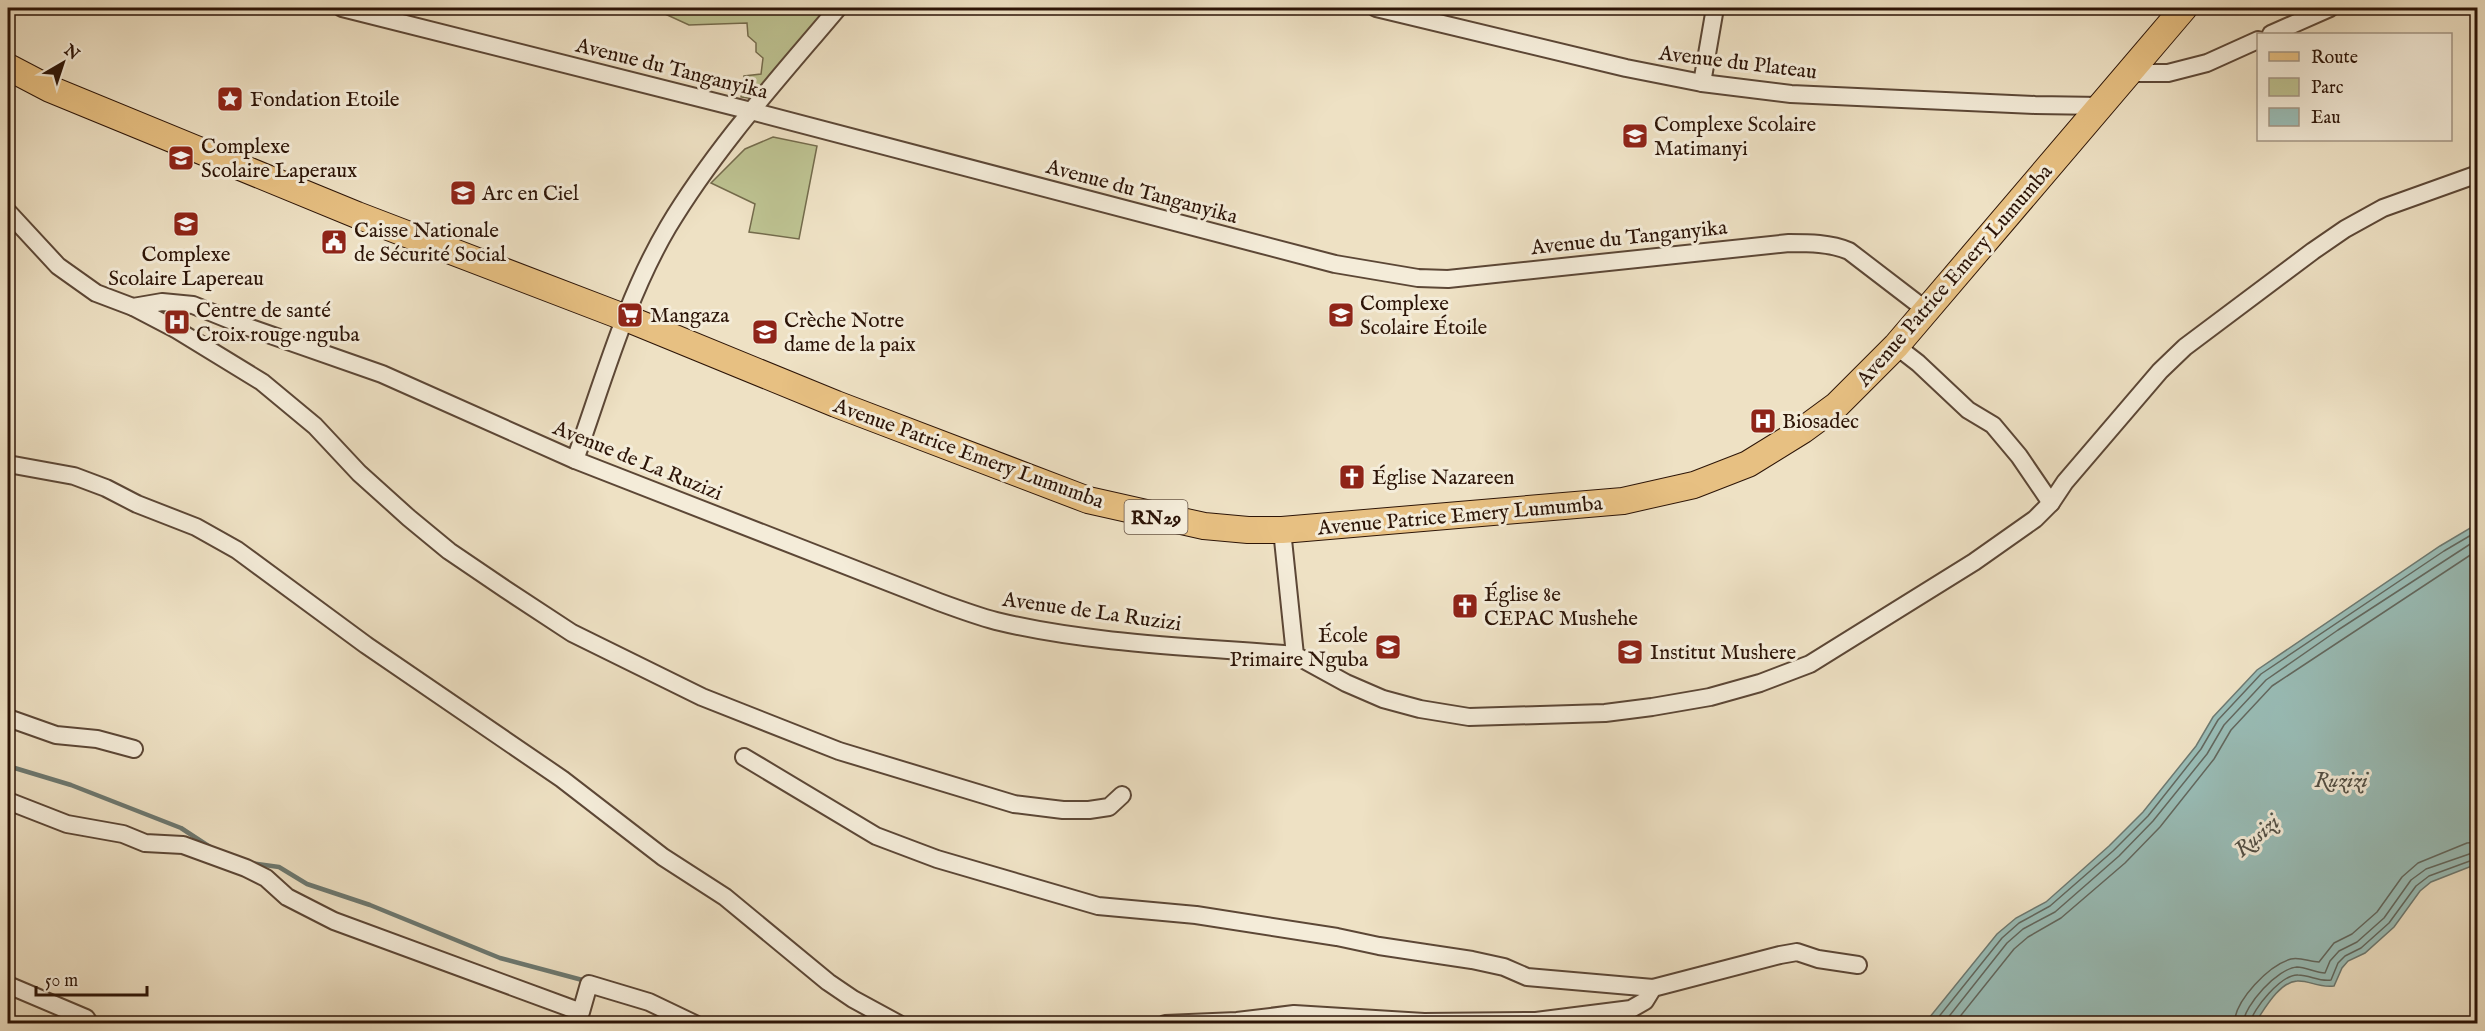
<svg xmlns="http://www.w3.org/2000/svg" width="2485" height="1031" viewBox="0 0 2485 1031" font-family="'IM FELL English',serif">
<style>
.green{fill:#bdc291;stroke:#746b4c;stroke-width:1.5}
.water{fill:#99bdb7;stroke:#6d7971;stroke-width:1.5}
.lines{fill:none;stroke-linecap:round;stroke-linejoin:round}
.shore{stroke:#62685f;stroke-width:1.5}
.stream{stroke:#6d7971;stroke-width:4.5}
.minor-casing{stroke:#5c4736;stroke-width:20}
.primary-casing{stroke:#2c1407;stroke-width:28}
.minor{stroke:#f4ecd9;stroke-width:16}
.primary{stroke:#e7c082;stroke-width:26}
.labels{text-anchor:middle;stroke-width:6;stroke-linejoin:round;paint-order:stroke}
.shield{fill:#f4ecd9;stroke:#685546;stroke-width:1.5}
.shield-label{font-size:20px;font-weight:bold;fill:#2c1407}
.street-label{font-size:21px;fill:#2c1407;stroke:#f4ecd9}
.poi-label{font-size:21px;fill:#2c1407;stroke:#f4ecd9;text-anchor:start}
.water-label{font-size:22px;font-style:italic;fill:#524f45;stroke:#f4ecd9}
</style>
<rect width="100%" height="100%" fill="#eee1c4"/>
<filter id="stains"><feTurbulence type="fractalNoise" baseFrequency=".00333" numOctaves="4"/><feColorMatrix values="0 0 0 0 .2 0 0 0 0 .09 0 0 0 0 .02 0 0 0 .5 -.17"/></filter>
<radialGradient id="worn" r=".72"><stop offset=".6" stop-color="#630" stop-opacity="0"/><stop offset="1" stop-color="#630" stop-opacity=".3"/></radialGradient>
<g class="green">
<path d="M652 8H828L753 99 741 97 744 76 761 74 763 58 756 52V43L748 36 747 23 689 25Z"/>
<path d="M773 137 817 146 799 239 749 232 755 204 711 183 745 149Z"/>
</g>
<path class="water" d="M2477 524V864L2431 882 2420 891 2394 927 2365 953 2348 961 2342 968 2334 986C2318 988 2309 980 2297 981 2279 982 2264 1010 2255 1023H1925L1997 934 2016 918 2046 902 2109 846 2143 812 2196 746 2213 717 2257 670 2440 546Z"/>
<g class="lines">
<g class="shore">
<path d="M1933 1024 2002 938 2019 923 2050 906 2113 851 2148 816 2201 749 2218 720 2261 674 2444 551 2478 531"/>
<path d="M1943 1024 2007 943 2023 929 2055 912 2119 856 2153 821 2207 754 2224 725 2266 680 2338 630 2478 539"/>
<path d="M1954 1024 2014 949 2028 937 2061 918 2125 863 2160 827 2214 759 2231 730 2272 686 2478 550"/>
<path d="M2234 1024C2235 1000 2269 965 2291 959 2301 957 2310 962 2319 962L2334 943 2352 934 2377 912 2402 877 2418 863 2467 843 2478 842"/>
<path d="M2243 1024C2244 1005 2278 968 2297 967 2306 967 2316 973 2325 973L2330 961 2339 951 2357 942 2384 918 2411 880 2426 869 2478 851"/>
<path d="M2250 1024C2252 1009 2282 974 2298 975 2310 975 2319 982 2331 980L2338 963 2345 956 2361 948 2389 923 2416 886 2429 876 2478 858"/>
</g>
<g class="stream">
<path d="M8 766 71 785 181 828 210 847"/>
<path d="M250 863 279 867 307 884 370 905 500 958 586 981"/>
<path d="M699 1018 707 1024"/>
</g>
<defs>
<g id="minor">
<path d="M342 8 751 111 1335 264 1418 278 1448 279 1789 243C1809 243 1830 243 1849 251L1926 310"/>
<path d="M1376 8 1626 68 1702 83 1791 94 2035 105 2102 106"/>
<path d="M2271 34 2330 8"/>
<path d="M2130 73H2168L2207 63 2258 40"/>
<path d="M1702 83 1715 8"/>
<path d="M8 212 58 266 96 293 133 307 162 302 193 305 245 326 382 374 575 460 939 602C958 609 977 616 996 621 1090 644 1198 647 1295 655"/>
<path d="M133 307 177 330 262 382 315 426 359 473 409 518 449 551 505 589 572 633 702 697 839 751 1014 804 1063 810H1089L1109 807 1122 795"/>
<path d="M1896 346 1918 363 1968 410 1993 425 2019 456 2051 503"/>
<path d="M575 460C603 382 626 298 668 227 716 147 779 78 838 8"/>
<path d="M8 464 74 476 106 488 137 504 196 527 237 550 366 645 562 779 663 857 725 897 828 982 853 999 899 1024"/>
<path d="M1282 530 1295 655 1346 683 1383 699 1420 709 1469 717 1605 713 1652 707 1710 697 1760 683 1810 664 1974 562 2035 519 2051 503 2065 482 2160 371 2185 347 2313 251 2345 229 2383 208 2478 174"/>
<path d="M8 718 56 735 97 739 134 749"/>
<path d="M744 757 876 836 937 859 1098 906 1196 915 1337 937 1379 946 1472 960 1504 967 1527 977 1653 988"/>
<path d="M8 801 67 824 123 834 145 843 183 845 246 868 266 878 287 897 334 921 581 1012 589 984 649 1002 695 1024"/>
<path d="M8 985 86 1018 90 1024"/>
<path d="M1165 1024 1237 1021 1294 1014 1424 1022 1536 1021 1631 1009 1645 1001 1653 988 1780 955 1797 952 1818 959 1858 965"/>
</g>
<path id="primary" d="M8 67 50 89 357 215 626 318 836 404 1088 500 1204 526 1248 530H1282L1623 501 1694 485 1748 464 1803 430 1837 405 1896 346 2184 8"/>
</defs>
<use href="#minor" class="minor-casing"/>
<use href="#primary" class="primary-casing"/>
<use href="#minor" class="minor"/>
<use href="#primary" class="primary"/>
</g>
<defs>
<symbol id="sight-square" viewBox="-11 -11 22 22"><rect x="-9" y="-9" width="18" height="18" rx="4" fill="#8f2418" stroke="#f4ecd9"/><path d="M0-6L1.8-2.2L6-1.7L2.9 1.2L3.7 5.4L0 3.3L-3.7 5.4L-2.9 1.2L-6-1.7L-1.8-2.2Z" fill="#fff"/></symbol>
<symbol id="school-square" viewBox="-11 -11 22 22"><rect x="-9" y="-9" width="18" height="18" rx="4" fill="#8f2418" stroke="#f4ecd9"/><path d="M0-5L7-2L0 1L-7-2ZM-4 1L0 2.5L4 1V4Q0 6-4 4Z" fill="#fff"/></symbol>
<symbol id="civic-square" viewBox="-11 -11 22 22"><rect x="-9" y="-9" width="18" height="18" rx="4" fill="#8f2418" stroke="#f4ecd9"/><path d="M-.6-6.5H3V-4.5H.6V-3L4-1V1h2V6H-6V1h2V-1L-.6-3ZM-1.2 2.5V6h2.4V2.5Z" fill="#fff"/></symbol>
<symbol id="supermarket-square" viewBox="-11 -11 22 22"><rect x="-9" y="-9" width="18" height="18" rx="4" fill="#8f2418" stroke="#f4ecd9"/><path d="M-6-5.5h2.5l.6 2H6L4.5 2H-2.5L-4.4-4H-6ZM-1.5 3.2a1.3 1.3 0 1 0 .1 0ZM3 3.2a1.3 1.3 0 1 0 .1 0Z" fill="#fff"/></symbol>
<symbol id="hospital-square" viewBox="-11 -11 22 22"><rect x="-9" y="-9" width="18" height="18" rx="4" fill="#8f2418" stroke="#f4ecd9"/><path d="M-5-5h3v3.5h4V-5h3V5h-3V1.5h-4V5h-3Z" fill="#fff"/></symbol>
<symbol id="church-square" viewBox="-11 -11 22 22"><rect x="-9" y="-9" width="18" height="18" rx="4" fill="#8f2418" stroke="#f4ecd9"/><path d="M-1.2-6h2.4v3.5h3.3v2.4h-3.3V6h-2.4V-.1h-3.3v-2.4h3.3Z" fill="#fff"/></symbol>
</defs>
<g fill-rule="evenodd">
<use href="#sight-square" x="215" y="84" width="30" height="30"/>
<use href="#school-square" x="1620" y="121" width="30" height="30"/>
<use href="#school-square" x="166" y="143" width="30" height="30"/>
<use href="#school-square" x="448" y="178" width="30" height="30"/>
<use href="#school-square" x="171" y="209" width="30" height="30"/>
<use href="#civic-square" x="319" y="227" width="30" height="30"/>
<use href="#supermarket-square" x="615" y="300" width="30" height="30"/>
<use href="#school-square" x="1326" y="300" width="30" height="30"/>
<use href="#hospital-square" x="162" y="307" width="30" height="30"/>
<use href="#school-square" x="750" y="317" width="30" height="30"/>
<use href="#hospital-square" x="1748" y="406" width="30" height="30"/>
<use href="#church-square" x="1337" y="462" width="30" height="30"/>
<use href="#church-square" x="1450" y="591" width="30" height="30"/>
<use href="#school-square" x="1373" y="632" width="30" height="30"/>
<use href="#school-square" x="1615" y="637" width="30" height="30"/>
</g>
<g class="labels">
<rect class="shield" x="1124.5" y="500" width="63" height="34" rx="4.5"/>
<g class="shield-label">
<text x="1156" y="524">RN29</text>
</g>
<g class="street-label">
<text transform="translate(1738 62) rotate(7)" y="7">Avenue du Plateau</text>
<text transform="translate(672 68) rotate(14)" y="7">Avenue du Tanganyika</text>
<text transform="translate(1142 191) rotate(15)" y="7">Avenue du Tanganyika</text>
<text transform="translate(1629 237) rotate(-6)" y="7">Avenue du Tanganyika</text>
<text transform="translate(1954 275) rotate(-49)" y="7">Avenue Patrice Emery Lumumba</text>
<text transform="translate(969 453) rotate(20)" y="7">Avenue Patrice Emery Lumumba</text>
<text transform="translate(638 460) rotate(22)" y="7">Avenue de La Ruzizi</text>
<text transform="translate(1460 515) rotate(-5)" y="7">Avenue Patrice Emery Lumumba</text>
<text transform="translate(1092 611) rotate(8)" y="7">Avenue de La Ruzizi</text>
</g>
<g class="poi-label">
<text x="250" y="106">Fondation Etoile</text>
<text x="1654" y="131">Complexe Scolaire<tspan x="1654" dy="24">Matimanyi</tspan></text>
<text x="201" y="153">Complexe<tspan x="201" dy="24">Scolaire Laperaux</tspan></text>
<text x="482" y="200">Arc en Ciel</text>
<text x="354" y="237">Caisse Nationale<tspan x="354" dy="24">de Sécurité Social</tspan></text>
<text x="186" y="261" text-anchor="middle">Complexe<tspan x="186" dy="24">Scolaire Lapereau</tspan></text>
<text x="1360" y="310">Complexe<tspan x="1360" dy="24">Scolaire Étoile</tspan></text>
<text x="196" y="317">Centre de santé<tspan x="196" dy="24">Croix rouge nguba</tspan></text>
<text x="650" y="322">Mangaza</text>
<text x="784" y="327">Crèche Notre<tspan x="784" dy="24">dame de la paix</tspan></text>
<text x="1782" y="428">Biosadec</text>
<text x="1372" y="484">Église Nazareen</text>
<text x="1484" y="601">Église 8e<tspan x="1484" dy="24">CEPAC Mushehe</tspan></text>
<text x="1368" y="642" text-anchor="end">École<tspan x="1368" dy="24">Primaire Nguba</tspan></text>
<text x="1650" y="659">Institut Mushere</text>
</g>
<g class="water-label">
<text x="2341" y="787">Ruzizi</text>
<text transform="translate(2256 835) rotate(-41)" y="8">Rusizi</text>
</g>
</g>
<rect width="2485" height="1031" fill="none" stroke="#eee1c4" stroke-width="30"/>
<rect x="9" y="9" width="2467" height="1013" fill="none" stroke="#2c1407" stroke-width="3"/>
<rect x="15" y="15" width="2455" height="1001" fill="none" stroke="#2c1407" stroke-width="1.5"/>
<rect x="2257" y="33" width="195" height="108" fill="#f4ecd9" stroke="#a49685" stroke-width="1.5"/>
<rect x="2269" y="52" width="30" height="9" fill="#e7c082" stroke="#a49685" stroke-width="1.5"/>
<text x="2311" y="63" font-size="18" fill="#2c1407">Route</text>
<rect x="2269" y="78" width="30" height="18" fill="#bdc291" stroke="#a49685" stroke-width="1.5"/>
<text x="2311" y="93" font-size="18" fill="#2c1407">Parc</text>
<rect x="2269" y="108" width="30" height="18" fill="#99bdb7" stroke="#a49685" stroke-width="1.5"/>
<text x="2311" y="123" font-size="18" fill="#2c1407">Eau</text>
<g transform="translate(63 63) rotate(39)" stroke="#f4ecd9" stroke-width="4.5" paint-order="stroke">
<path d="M0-4.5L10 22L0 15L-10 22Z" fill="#2c1407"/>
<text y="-9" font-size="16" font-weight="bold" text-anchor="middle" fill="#2c1407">N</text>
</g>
<path d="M36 986v9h111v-9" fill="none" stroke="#2c1407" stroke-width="3"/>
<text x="45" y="986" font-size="18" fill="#2c1407" stroke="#f4ecd9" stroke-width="4.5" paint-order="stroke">50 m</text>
<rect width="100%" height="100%" filter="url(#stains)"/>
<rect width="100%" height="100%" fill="url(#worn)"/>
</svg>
